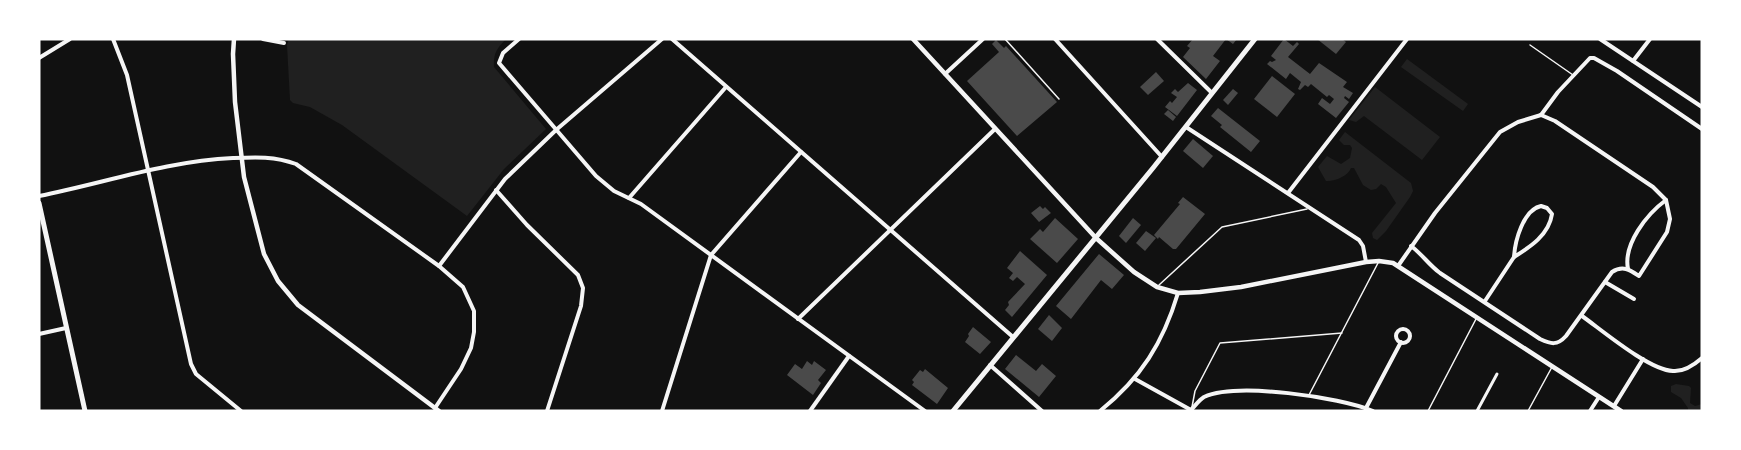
<svg xmlns="http://www.w3.org/2000/svg" width="1741" height="450" viewBox="0 0 1741 450" font-family="'Roboto Condensed',sans-serif">
<style>
.green{fill:#202020}
.building{fill:#4a4a4a}
.lines{fill:none;stroke-linecap:round;stroke-linejoin:round}
.service{stroke:#f5f5f5;stroke-width:1.5}
.pedestrian{stroke:#f5f5f5;stroke-width:3}
.minor{stroke:#f5f5f5;stroke-width:4}
.tertiary{stroke:#f5f5f5;stroke-width:4.5}
.secondary{stroke:#f5f5f5;stroke-width:5}
.primary{stroke:#f5f5f5;stroke-width:5}
</style>
<rect width="100%" height="100%" fill="#111"/>
<g class="green">
<path d="M289 39H506C497 48 493 54 494 67L546 129 504 169 467 216 342 125 310 107 293 103 290 100 287 45Z"/>
<path d="M1407 59 1468 104 1463 111 1401 67Z"/>
<path d="M1375 87 1440 137 1422 160 1364 116 1356 122 1349 120Z"/>
<path d="M1345 132 1411 183 1413 191 1410 197 1386 231 1377 240 1373 238 1372 233 1396 203 1386 187 1381 184 1376 189 1371 190 1363 185 1354 168H1351C1348 176 1334 182 1326 181L1318 167 1327 156 1341 164 1350 158 1352 148 1350 145H1344L1339 140Z"/>
<path d="M1676 384 1689 386 1691 388 1690 403 1695 406 1702 404V411H1688V408L1681 398 1671 392V386Z"/>
</g>
<g class="building">
<path d="M1193 39H1237L1233 44 1226 39 1213 56 1220 61 1206 79 1183 57 1190 48 1187 46Z"/>
<path d="M1284 39 1293 46 1297 42 1299 44 1288 57 1310 74 1319 63 1347 82 1343 87 1353 93 1349 99 1345 96 1344 98 1349 102 1336 118 1318 104 1322 98 1330 104 1334 99 1329 95 1327 97 1311 84 1308 87 1305 85 1300 90 1298 89 1301 82 1290 73 1286 79 1267 64 1270 61 1272 62 1276 60 1271 56Z"/>
<path d="M1317 39H1342L1346 42 1336 54Z"/>
<path d="M996 40 1004 48 1006 46 1057 102 1017 136 967 81 999 52 992 44Z"/>
<path d="M1156 72 1164 81 1148 95 1140 87Z"/>
<path d="M1272 76 1295 94 1277 117 1254 99Z"/>
<path d="M1188 83 1197 90 1177 116 1165 107 1170 101 1172 103 1177 97 1171 93 1175 89 1178 92Z"/>
<path d="M1233 89 1238 93 1228 105 1223 100Z"/>
<path d="M1218 108 1260 141 1251 152 1220 127 1222 125 1211 116Z"/>
<path d="M1168 110 1176 117 1173 121 1164 114Z"/>
<path d="M1193 139 1213 156 1203 168 1183 151Z"/>
<path d="M1183 197 1205 214 1176 249H1173L1159 237 1158 239 1154 235 1180 204 1178 203Z"/>
<path d="M1040 206 1043 209 1045 207 1051 213 1039 222 1031 213Z"/>
<path d="M1055 218 1078 239 1057 263 1030 239 1040 229 1043 232Z"/>
<path d="M1133 218 1141 225 1126 243 1119 236Z"/>
<path d="M1146 231 1156 238 1145 251 1136 243Z"/>
<path d="M1020 251 1047 275 1012 317 1005 310 1009 305 1008 302 1025 284 1017 277 1013 281 1009 278 1013 273 1007 268Z"/>
<path d="M1099 254 1124 275 1112 289 1101 280 1071 319 1056 306Z"/>
<path d="M1049 315 1062 328 1052 341 1038 329Z"/>
<path d="M973 327 991 342 980 354 965 342 969 336 968 334Z"/>
<path d="M1016 355 1036 371 1042 364 1056 376 1039 397 1005 369Z"/>
<path d="M807 361 812 365 814 361 826 370 818 380 821 383 813 395 787 375 795 364 802 369Z"/>
<path d="M925 369 948 388 937 404 912 385 914 382 912 380 920 370 923 372Z"/>
</g>
<g class="lines">
<g class="service">
<path d="M1005 39 1059 99"/>
<path d="M1530 45 1573 75"/>
<path d="M1159 285 1222 227 1307 209"/>
<path d="M1309 395 1378 263"/>
<path d="M1192 407 1195 391 1220 343 1342 333"/>
<path d="M1428 411 1476 319"/>
<path d="M1528 411 1552 367"/>
</g>
<path class="pedestrian" d="M1477 411 1497 374"/>
<g class="minor">
<path d="M113 39 127 75 191 364 196 374 241 411"/>
<path d="M263 39 284 43"/>
<path d="M519 39 503 53 499 63 596 176 614 191 641 204 925 411"/>
<path d="M672 39 1013 337"/>
<path d="M1055 39 1162 157"/>
<path d="M1157 39 1212 93"/>
<path d="M1600 39 1702 107"/>
<path d="M39 58 70 39"/>
<path d="M1633 61 1650 39"/>
<path d="M945 74 983 39"/>
<path d="M1541 115 1558 92 1590 58H1594L1617 71 1702 129"/>
<path d="M1186 127 1359 240 1363 246 1366 262"/>
<path d="M496 190 527 225 578 275 583 288 581 306 547 411"/>
<path d="M1288 193 1407 39"/>
<path d="M39 196C104 183 167 161 233 158 255 157 275 156 296 164L439 266 463 287 474 311V332L471 348 461 369 435 408"/>
<path d="M629 198 726 87"/>
<path d="M1541 206 1547 208 1552 214C1549 235 1530 247 1514 257 1515 241 1523 210 1541 206Z"/>
<path d="M1411 246C1422 254 1429 265 1440 273L1540 339C1551 344 1557 346 1566 336L1612 272C1623 265 1630 270 1639 276L1667 232 1670 219 1666 200 1653 187 1555 121 1541 115"/>
<path d="M439 266 505 179 556 130 662 39"/>
<path d="M1398 266 1435 213 1500 132 1518 122 1541 115"/>
<path d="M1628 269C1623 244 1647 214 1666 200"/>
<path d="M1605 282 1634 299"/>
<path d="M1485 301 1514 257"/>
<path d="M1582 316C1603 331 1649 370 1673 371 1684 372 1694 365 1702 358"/>
<path d="M798 319 995 129"/>
<circle cx="1403" cy="336" r="7"/>
<path d="M39 334 66 328"/>
<path d="M990 365 1042 411"/>
<path d="M1135 379 1191 410"/>
<path d="M1614 406 1643 359"/>
<path d="M1366 408 1401 342"/>
<path d="M1191 410C1195 406 1199 400 1204 397 1237 382 1339 397 1373 411"/>
<path d="M662 411 711 255 801 152"/>
<path d="M810 411 849 356"/>
<path d="M1100 411C1141 378 1163 343 1178 293"/>
<path d="M1590 411 1599 397"/>
</g>
<g class="tertiary">
<path d="M234 39 233 54 235 102 244 177 264 254 278 281 298 305 439 411"/>
<path d="M913 39 1096 238 1134 272 1157 287 1178 293 1200 292 1241 287 1366 262 1379 261 1393 263 1621 411"/>
</g>
<path class="secondary" d="M39 203 85 411"/>
<path class="primary" d="M953 411 1153 168 1255 39"/>
</g>
<rect width="1741" height="450" fill="none" stroke="#ffffff" stroke-width="81"/>
</svg>
